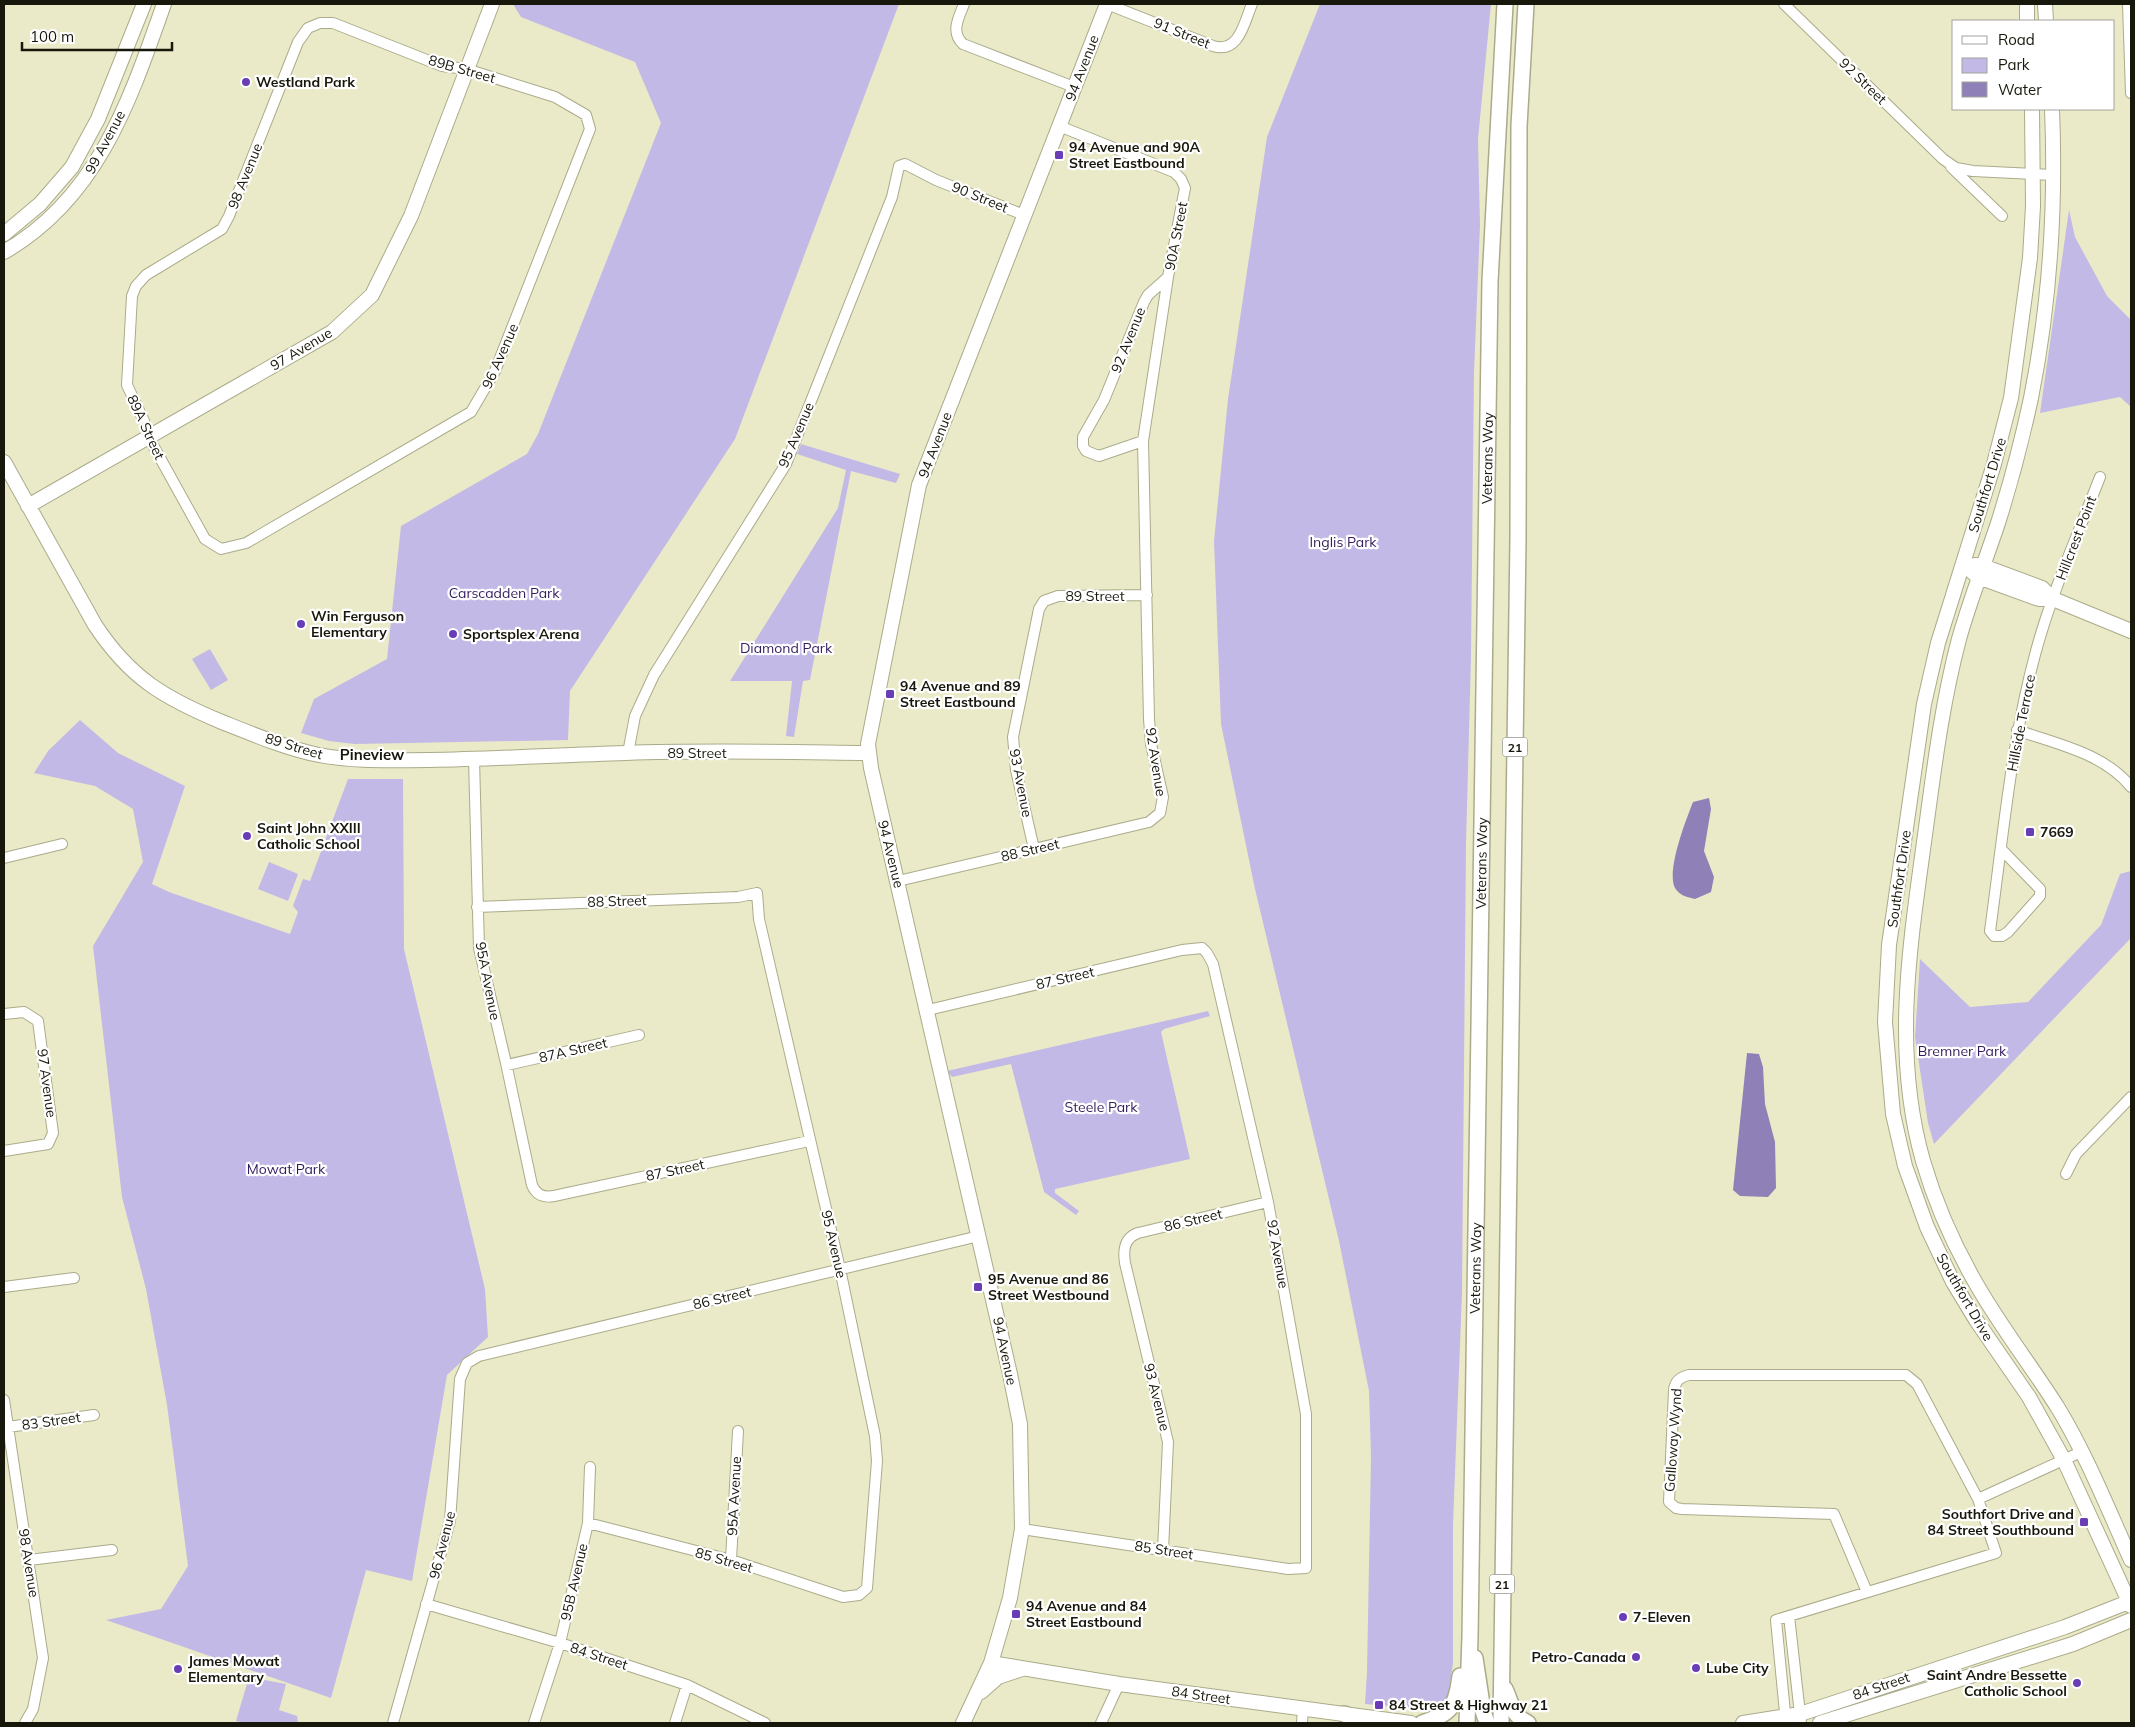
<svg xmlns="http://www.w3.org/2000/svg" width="2135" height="1727" viewBox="0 0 2135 1727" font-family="Mulish,sans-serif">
	<rect width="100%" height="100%" fill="#eaeac8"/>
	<path fill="#c3b9e6" d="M513,4H899L735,439L570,691L568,740L355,744L329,741L301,733L314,699L387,659L401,526L527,454L538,434L661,123L635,62L521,17Z
		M1320,4H1491L1478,139L1480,225L1474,373L1471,657L1466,844L1462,1293L1453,1524V1663L1448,1698L1441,1708L1422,1709L1365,1704L1367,1672L1371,1457L1369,1391L1339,1241L1255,889L1221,724L1214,541L1228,399L1267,137Z
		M2069,210L2075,237L2107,296L2131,320V407L2120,397L2040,413Z
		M801,444L900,474L896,483L851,471L810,680L803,681L794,737L786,736L792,681H730L838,508L846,470L797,454Z
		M210,649L228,680L211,690L192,659Z
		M80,720L118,753L185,786L152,884L169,892L290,934L298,912L293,906L303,879L310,881L348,779H403L404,949L485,1289L488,1337L447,1375L412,1581L366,1570L331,1698L106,1620L161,1609L188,1566L167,1405L146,1289L122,1197L93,946L143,862L133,809L95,786L34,773L48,751Z
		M269,862L298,874L288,901L258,889Z
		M2131,871V938L1934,1144L1928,1123L1915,1037L1920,959L1970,1007L2028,1002L2101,925L2120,874Z
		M1208,1011L1210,1016L1164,1029L1161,1032L1190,1159L1055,1189V1193L1079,1211L1076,1215L1044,1192L1011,1064L952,1077L947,1071Z
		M249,1677L286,1684L279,1710L297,1716L298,1723H244L236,1721Z"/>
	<path fill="#8f81b7" d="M1709,798L1711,809L1704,851L1714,877L1711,892L1695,899C1687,897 1680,896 1675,888C1666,871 1686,820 1693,802Z
		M1747,1053L1759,1054L1763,1067L1765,1104L1775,1142L1776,1188L1768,1197L1740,1196L1733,1190Z"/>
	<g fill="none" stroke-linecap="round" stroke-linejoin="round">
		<defs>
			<path id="street" d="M964,4C959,17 950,32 963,44L1074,87
				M1107,4L1213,46C1239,54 1244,23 1252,4
				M1784,4L1943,159L1956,168L1973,171L2053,175
				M2128,4L2131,93
				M320,23H333L442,66L466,69L555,97L586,115L590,129L495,371L471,412L246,543L221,549L205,539L149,438L144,421L127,385L132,296L136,286L146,275L222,229L229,216L298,42L308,28Z
				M1951,167L2002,216
				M1143,441L1099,456L1086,451L1083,446V437L1104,400L1144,302L1148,295L1168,277
				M2017,730C2056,744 2104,753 2131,787
				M628,753L635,716L654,675L786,464L892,197L899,166L905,164L936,180L1024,215
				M474,759L479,948L506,1063L532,1185C536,1195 544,1198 554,1196L809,1141
				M1034,849L1016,770L1013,737L1039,609L1044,601L1058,596L1147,595
				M2001,849L2040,889V896L2008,932L2002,936H1994L1990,931C2003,837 2011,743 2036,651C2052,592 2078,534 2100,477
				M4,858L62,844
				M898,881L1149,822L1160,813L1163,797L1151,744L1149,719L1143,441L1168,277L1185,188L1181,179L1174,172L1059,126
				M477,907L738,897L757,893L759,919L840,1269L875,1436L877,1461L867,1588L859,1595L843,1597L731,1560L588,1523
				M928,1010L1182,950L1202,948L1207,953L1213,964L1268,1202L1306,1414V1568L1288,1569L1022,1529
				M4,1014L24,1012L38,1021L53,1133L48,1144L4,1151
				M507,1065L639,1035
				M2066,1174L2076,1154L2131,1097
				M4,1287L74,1278
				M4,1400L43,1658L33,1709L25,1723
				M8,1427L94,1415
				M1978,1499L2081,1452
				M1163,1550L1168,1442L1125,1263C1123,1250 1124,1238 1138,1233L1268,1202
				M29,1560L112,1550
				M731,1560L738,1431
				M426,1604L560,1643L687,1685L765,1723
				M1789,1616L1801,1723
				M393,1723L450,1521L460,1379L467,1363L479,1356L979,1236
				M534,1723L560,1643L588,1523L590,1467
				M675,1723L687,1685
				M1101,1723L1119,1684
				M1302,1723L1303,1708
				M1786,1723L1776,1620L1996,1553L1978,1499L1917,1384L1906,1375H1689C1680,1377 1675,1381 1674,1390L1669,1502L1676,1508L1682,1509L1834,1514L1867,1592"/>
			<path id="secondary" d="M2027,4V21
				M2045,4L2046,21
				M2032,109L2033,206L2030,258L2011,398L1994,464L1938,643L1924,704L1889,945L1885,1022L1893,1114L1905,1166L1927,1227L1953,1282L1976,1320L2029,1397L2064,1460L2131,1606
				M2052,109C2056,205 2050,303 2031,398C2022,440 2011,482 1998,523C1985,562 1970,600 1959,639C1942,703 1934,769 1925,835C1910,945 1892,1051 1923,1161C1935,1202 1953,1243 1974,1280C1999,1325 2031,1365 2058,1408C2087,1456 2108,1509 2131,1560
				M4,234L40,204L72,167L98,119L144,4
				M4,252C98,198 130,100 164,4
				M4,462L95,625C130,678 164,698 222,722C252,734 288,749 319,755C356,762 392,760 429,760C495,759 560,755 626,753C706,750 787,752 868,753
				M28,506L332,332L372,295L411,216L492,4
				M1975,565L1983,566L2042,588L2053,599
				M1971,571L1978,577L2039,599H2053L2131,631
				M991,1663L1119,1684L1411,1723
				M981,1692L998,1677L1022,1669
				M963,1723L991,1663L1010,1598L1022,1529L1020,1424L1010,1374L871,768L868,744L919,485L1107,4
				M1743,1723L1800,1714L2065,1627L2131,1601
				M1820,1723L2073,1644L2131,1620"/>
			<g id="primary">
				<path d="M1475,1658L1483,1711L1487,1723"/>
				<path d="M1505,1689C1512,1704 1512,1716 1528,1723"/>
				<path d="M1344,1714L1367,1723"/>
				<path d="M1422,1723C1452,1713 1456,1707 1460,1676"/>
				<path id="s1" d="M1467,1723L1470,1637L1490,281L1505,4"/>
				<path d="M1501,1723L1518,539L1519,126L1526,4"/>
			</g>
		</defs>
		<use href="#street" stroke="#abab8b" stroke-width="12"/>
		<use href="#secondary" stroke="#abab8b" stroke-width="16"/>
		<use href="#primary" stroke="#abab8b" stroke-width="18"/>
		<use href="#street" stroke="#fff" stroke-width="10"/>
		<use href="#secondary" stroke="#fff" stroke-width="14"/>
		<use href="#primary" stroke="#fff" stroke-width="15"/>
	</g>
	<g fill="#693db5" stroke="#fff" stroke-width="2">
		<circle cx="246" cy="82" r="5"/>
		<rect x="1054" y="150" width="10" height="10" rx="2.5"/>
		<circle cx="301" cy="624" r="5"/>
		<circle cx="453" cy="634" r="5"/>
		<rect x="885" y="689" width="10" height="10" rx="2.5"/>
		<rect x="2025" y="827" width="10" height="10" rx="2.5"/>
		<circle cx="247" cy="836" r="5"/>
		<rect x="973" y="1282" width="10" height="10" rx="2.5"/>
		<rect x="2079" y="1517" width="10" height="10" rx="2.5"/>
		<rect x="1011" y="1609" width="10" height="10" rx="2.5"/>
		<circle cx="1623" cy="1617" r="5"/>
		<circle cx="1636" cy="1657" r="5"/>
		<circle cx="1696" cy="1668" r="5"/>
		<circle cx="178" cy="1669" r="5"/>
		<circle cx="2077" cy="1683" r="5"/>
		<rect x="1374" y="1700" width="10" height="10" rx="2.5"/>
	</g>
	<g text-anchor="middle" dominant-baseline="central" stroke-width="4.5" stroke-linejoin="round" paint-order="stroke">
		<g fill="#fff" stroke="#5d5d54" stroke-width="1">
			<rect x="1502.5" y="737.5" width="25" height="19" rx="4"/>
			<rect x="1489.5" y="1574.5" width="25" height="19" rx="4"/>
		</g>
		<g font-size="12" font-weight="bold" fill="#18170b">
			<text x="1515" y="747">21</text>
			<text x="1502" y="1584">21</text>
		</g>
		<g font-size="14" fill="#18170b" stroke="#fff">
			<text transform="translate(1182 33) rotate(22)">91 Street</text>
			<text transform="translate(1082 68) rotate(-69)">94 Avenue</text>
			<text transform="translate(462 69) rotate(16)">89B Street</text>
			<text transform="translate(1863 81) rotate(44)">92 Street</text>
			<text transform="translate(105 142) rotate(-62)">99 Avenue</text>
			<text transform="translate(245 176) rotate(-68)">98 Avenue</text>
			<text transform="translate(980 197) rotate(22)">90 Street</text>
			<text transform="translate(1176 236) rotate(-79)">90A Street</text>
			<text transform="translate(1128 340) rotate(-68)">92 Avenue</text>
			<text transform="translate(301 349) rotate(-31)">97 Avenue</text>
			<text transform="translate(500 356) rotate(-66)">96 Avenue</text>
			<text transform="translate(146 427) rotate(65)">89A Street</text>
			<text transform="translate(796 435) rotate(-67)">95 Avenue</text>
			<text transform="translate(935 445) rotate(-69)">94 Avenue</text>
			<text stroke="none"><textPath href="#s1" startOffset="1265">Veterans Way</textPath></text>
			<text transform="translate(1987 485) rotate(-73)">Southfort Drive</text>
			<text transform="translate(2076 538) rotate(-69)">Hillcrest Point</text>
			<text x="1095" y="596">89 Street</text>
			<text transform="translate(2021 723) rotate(-79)">Hillside Terrace</text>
			<text transform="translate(294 746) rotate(17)">89 Street</text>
			<text x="697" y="753">89 Street</text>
			<text transform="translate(1156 762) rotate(81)">92 Avenue</text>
			<text transform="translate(1021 783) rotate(79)">93 Avenue</text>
			<text transform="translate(1030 850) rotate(-13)">88 Street</text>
			<text transform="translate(891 854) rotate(76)">94 Avenue</text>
			<text stroke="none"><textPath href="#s1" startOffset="860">Veterans Way</textPath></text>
			<text transform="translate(1899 879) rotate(-82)">Southfort Drive</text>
			<text transform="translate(617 901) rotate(-2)">88 Street</text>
			<text transform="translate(1065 978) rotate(-13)">87 Street</text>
			<text transform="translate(488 981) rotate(79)">95A Avenue</text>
			<text transform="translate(573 1050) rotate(-13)">87A Street</text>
			<text transform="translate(47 1083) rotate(82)">97 Avenue</text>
			<text transform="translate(675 1170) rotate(-12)">87 Street</text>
			<text transform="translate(1193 1220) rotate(-13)">86 Street</text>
			<text transform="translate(834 1244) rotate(77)">95 Avenue</text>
			<text transform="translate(1278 1254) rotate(80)">92 Avenue</text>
			<text stroke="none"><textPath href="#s1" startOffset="455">Veterans Way</textPath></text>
			<text transform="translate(1965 1297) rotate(60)">Southfort Drive</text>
			<text transform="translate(722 1298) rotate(-13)">86 Street</text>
			<text transform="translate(1005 1351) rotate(78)">94 Avenue</text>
			<text transform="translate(1157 1397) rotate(76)">93 Avenue</text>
			<text transform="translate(51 1421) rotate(-8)">83 Street</text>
			<text transform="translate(1673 1440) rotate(-86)">Galloway Wynd</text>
			<text transform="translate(734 1496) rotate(-87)">95A Avenue</text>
			<text transform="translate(442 1545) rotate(-76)">96 Avenue</text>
			<text transform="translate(1164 1550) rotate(9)">85 Street</text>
			<text transform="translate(724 1560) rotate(16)">85 Street</text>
			<text transform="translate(29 1563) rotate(81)">98 Avenue</text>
			<text transform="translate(574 1582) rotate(-77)">95B Avenue</text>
			<text transform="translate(599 1656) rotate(18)">84 Street</text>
			<text transform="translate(1881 1686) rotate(-19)">84 Street</text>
			<text transform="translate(1201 1695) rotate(8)">84 Street</text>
		</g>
		<g font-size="14" font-weight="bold" fill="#18170b" stroke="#fff" text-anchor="start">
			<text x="256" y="82">Westland Park</text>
			<text x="1069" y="147">94 Avenue and 90A<tspan x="1069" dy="16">Street Eastbound</tspan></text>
			<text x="311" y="616">Win Ferguson<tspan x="311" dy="16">Elementary</tspan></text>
			<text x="463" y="634">Sportsplex Arena</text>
			<text x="900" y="686">94 Avenue and 89<tspan x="900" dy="16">Street Eastbound</tspan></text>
			<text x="257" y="828">Saint John XXIII<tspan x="257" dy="16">Catholic School</tspan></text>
			<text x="2040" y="832">7669</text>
			<text x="988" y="1279">95 Avenue and 86<tspan x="988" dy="16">Street Westbound</tspan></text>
			<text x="2074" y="1514" text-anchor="end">Southfort Drive and<tspan x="2074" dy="16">84 Street Southbound</tspan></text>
			<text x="1026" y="1606">94 Avenue and 84<tspan x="1026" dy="16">Street Eastbound</tspan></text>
			<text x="1633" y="1617">7-Eleven</text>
			<text x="1626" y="1657" text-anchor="end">Petro-Canada</text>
			<text x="188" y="1661">James Mowat<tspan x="188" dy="16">Elementary</tspan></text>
			<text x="1706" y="1668">Lube City</text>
			<text x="2067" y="1675" text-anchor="end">Saint Andre Bessette<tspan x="2067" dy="16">Catholic School</tspan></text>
			<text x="1389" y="1705">84 Street &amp; Highway 21</text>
		</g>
		<g font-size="14" fill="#341c5e" stroke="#fff">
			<text x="1343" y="542">Inglis Park</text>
			<text x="504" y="593">Carscadden Park</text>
			<text x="786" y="648">Diamond Park</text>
			<text x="1962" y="1051">Bremner Park</text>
			<text x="1101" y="1107">Steele Park</text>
			<text x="286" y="1169">Mowat Park</text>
		</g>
		<g font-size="15" font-weight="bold" fill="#18170b" stroke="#fff">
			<text x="372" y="754">Pineview</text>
		</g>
	</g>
	<rect width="2135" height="1727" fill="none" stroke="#18170b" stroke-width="10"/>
	<rect x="1952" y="20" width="162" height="90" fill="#ffffff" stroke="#a3a29d"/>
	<rect x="1962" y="36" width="25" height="8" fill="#ffffff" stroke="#a3a29d"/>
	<text x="1998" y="45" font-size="15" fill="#18170b">Road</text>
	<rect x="1962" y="58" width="25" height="15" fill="#c3b9e6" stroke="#a3a29d"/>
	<text x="1998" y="70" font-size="15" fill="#18170b">Park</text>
	<rect x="1962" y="82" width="25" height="15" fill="#8f81b7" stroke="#a3a29d"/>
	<text x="1998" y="95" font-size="15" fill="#18170b">Water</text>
	<path d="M22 42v8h150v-8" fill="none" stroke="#18170b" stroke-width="2.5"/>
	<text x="30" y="42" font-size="15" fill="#18170b" stroke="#ffffff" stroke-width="4" paint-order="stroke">100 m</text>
</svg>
